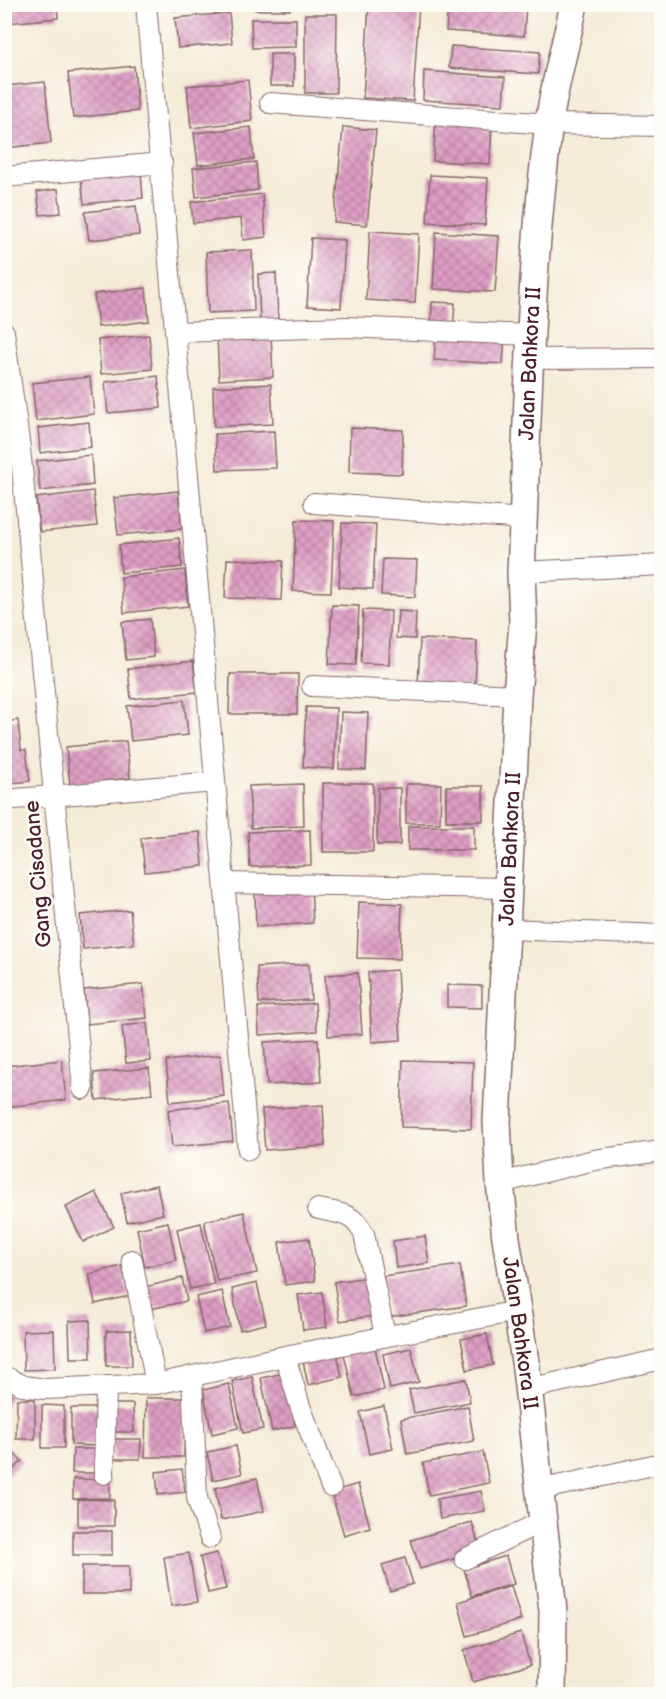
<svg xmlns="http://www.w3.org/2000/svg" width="666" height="1699" viewBox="0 0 666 1699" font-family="'Balsamiq Sans',sans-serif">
	<defs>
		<pattern id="building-cross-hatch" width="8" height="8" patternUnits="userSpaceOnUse" patternTransform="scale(1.5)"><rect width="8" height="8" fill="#de9ec4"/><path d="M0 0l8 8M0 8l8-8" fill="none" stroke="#b6809f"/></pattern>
	</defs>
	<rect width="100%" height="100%" fill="#fdfcf7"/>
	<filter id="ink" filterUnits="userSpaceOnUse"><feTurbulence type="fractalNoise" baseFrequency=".0167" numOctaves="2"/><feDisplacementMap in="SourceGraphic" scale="12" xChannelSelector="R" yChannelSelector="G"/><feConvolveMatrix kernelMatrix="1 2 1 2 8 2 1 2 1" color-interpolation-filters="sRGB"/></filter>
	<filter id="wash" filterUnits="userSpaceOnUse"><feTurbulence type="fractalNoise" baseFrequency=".008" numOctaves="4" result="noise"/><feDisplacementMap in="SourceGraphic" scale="24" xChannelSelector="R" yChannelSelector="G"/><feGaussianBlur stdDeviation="1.35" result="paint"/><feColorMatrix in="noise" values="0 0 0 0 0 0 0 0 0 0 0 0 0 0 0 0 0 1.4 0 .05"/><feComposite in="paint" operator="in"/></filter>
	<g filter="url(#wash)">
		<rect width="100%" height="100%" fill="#f5ecd8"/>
		<g id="blocks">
			<path fill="url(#building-cross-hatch)" d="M6,4H57L58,18L8,23Z
				M174,4H221V6L175,10Z
				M255,4H290V10H255Z
				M369,4H419L413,101L363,98Z
				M448,4H526L524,36L446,31Z
				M229,13L232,43L178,48L175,18Z
				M305,14H337L336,93H305Z
				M251,19H296V47L252,48Z
				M451,46L540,52L538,74L449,68Z
				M270,54H294V86H270Z
				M134,66L138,111L73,118L68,73Z
				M424,71L505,77L503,105L423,100Z
				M248,80L252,121L191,128L187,86Z
				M45,82L51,143L5,148L4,86Z
				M436,120L492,123L490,164L433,161Z
				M251,127L254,159L198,165L194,133Z
				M343,127L376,130L367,225L334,222Z
				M256,162L258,190L196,197L193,168Z
				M141,172L143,198L84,204L81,178Z
				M430,175L488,178L485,225L427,222Z
				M58,189L61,213L40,215L37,192Z
				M262,194L266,237L243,240L241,218L193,223L191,202Z
				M136,206L139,235L89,240L85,212Z
				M370,231L419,234L415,303L366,300Z
				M436,232L499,236L495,292L433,289Z
				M311,238L345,240L341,308L307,306Z
				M252,250L254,311L208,313L206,252Z
				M276,273L278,319L260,320L258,274Z
				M146,288L149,321L98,327L94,294Z
				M432,302L455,303L453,330L431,329Z
				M436,333L505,337L503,364L434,360Z
				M271,334L273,377L219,380L217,337Z
				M149,335L152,369L101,374L98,340Z
				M158,376L161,408L108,413L105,382Z
				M90,377L94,414L36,421L32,383Z
				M271,384L273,424L214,427L213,387Z
				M89,422L91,447L40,453L38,428Z
				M350,428L403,430L402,474L349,472Z
				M274,431L276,468L217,470L215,434Z
				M91,455L93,485L40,491L37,461Z
				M93,491L97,526L40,532L36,498Z
				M178,491L182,529L118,535L114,498Z
				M296,520L334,521L331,592L293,591Z
				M342,523L376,524L373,589L339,587Z
				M179,538L182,567L121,573L119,545Z
				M227,559L283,561L281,600L225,598Z
				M383,559L417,560L415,597L381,595Z
				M185,570L188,606L124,613L121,577Z
				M4,573L12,617L4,618Z
				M332,605L359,606L356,665L329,664Z
				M363,610L391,611L389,664L361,663Z
				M398,611L416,612L415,639L396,638Z
				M150,619L154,657L126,660L122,622Z
				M420,639L477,641L475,688L418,686Z
				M193,661L197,692L131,699L128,669Z
				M230,674H298L297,714H229Z
				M184,700L188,735L131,741L127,706Z
				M306,707L336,708L334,769L303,767Z
				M341,712L368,713L366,770L339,769Z
				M18,720L21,750H26L30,781L4,784V722Z
				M126,741L130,778L70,785L66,747Z
				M323,783H373V852H323Z
				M303,784L304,826L251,828L249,786Z
				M406,784H441L440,823H406Z
				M446,786H483V821H446Z
				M378,788H400V845H377Z
				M408,826H474V850H408Z
				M310,830L311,865L250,867L248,832Z
				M200,832L203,866L145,872L141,838Z
				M311,888L313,923L256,927L255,892Z
				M359,902L402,904L400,959L357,958Z
				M130,910L134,944L83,949L80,915Z
				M309,964L311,1000L259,1003L257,967Z
				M397,970L401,1040L372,1042L368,972Z
				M358,973L362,1034L328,1036L325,975Z
				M143,984L147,1018L87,1024L84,990Z
				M447,985L482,986V1008L447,1007Z
				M315,1003L317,1031L259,1035L258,1007Z
				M147,1023L151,1061L126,1063L122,1026Z
				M318,1039L321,1082L267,1085L264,1042Z
				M220,1055L224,1096L170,1102L166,1061Z
				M62,1060L66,1100L6,1107L4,1066Z
				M403,1060L473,1062L471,1129L401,1127Z
				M149,1068L152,1094L96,1100L94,1073Z
				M229,1103L233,1141L172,1147L168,1110Z
				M323,1105L325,1146L265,1150L262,1109Z
				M157,1185L163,1214L127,1222L121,1193Z
				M96,1192L114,1227L83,1242L66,1207Z
				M244,1212L257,1273L217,1281L204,1221Z
				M168,1222L176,1260L145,1267L137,1229Z
				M201,1223L214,1284L190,1289L177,1229Z
				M425,1236L429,1263L396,1268L393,1241Z
				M309,1238L315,1281L285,1285L279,1242Z
				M460,1265L466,1306L389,1317L383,1276Z
				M122,1266L129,1296L95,1304L89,1274Z
				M368,1277L373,1316L340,1321L334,1282Z
				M182,1278L187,1301L150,1309L145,1287Z
				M257,1283L266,1324L240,1330L232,1289Z
				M222,1291L230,1327L204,1333L196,1297Z
				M322,1292L327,1327L303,1330L298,1295Z
				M90,1320L91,1358H70L69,1321Z
				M54,1330L55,1369L24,1370L23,1331Z
				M131,1330L132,1366H106V1331Z
				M487,1334L493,1365L467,1370L461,1339Z
				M375,1347L384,1390L354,1397L344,1354Z
				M411,1348L419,1382L390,1389L383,1354Z
				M337,1353L342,1377L308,1385L303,1361Z
				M284,1373L295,1426L272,1431L261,1378Z
				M252,1377L263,1429L243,1433L232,1381Z
				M466,1379L470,1402L414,1413L409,1390Z
				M4,1381L15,1386L4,1409Z
				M229,1384L238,1428L212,1434L203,1390Z
				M146,1398H185L184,1457H145Z
				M17,1399H35V1439H16Z
				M107,1404H133L134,1432H107Z
				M42,1405L64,1406V1448H42Z
				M384,1406L393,1449L369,1454L360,1412Z
				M468,1406L474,1441L407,1454L401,1419Z
				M71,1408H99V1446L71,1445Z
				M113,1439H141L140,1459H113Z
				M4,1443L22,1461L4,1479Z
				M236,1446L242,1474L213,1480L207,1452Z
				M73,1449H100V1473H72Z
				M483,1452L489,1483L429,1495L423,1463Z
				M182,1469L185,1492L158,1495L156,1472Z
				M257,1478L264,1511L221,1520L215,1488Z
				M73,1479L110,1480V1498L73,1499Z
				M358,1484L370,1527L344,1535L331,1492Z
				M481,1491L485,1511L440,1519L437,1499Z
				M78,1499L114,1500V1526H78Z
				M472,1522L480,1551L420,1569L411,1540Z
				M73,1531H112V1555H73Z
				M189,1553L197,1602L171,1606L164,1557Z
				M217,1553L226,1589L208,1593L200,1557Z
				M506,1556L514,1584L472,1596L464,1569Z
				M405,1558L413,1584L390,1591L382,1565Z
				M82,1566H129V1594H82Z
				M511,1586L521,1620L467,1636L458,1602Z
				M521,1633L530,1665L473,1682L464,1650Z"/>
		</g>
	</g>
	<g filter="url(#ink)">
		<use href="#blocks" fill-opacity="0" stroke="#866768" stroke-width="1.5"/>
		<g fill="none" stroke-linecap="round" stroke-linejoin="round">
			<defs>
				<path id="street" d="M146,4L248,1150
					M270,103L549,124L662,126
					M4,177L162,163
					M4,332L20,448L83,1089
					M175,332L347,327L531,335
					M530,359L662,358
					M314,503L523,519
					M521,572L662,565
					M312,686L517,695
					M4,800L215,782
					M225,883L508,888
					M505,929L662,935
					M500,1183L594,1160L662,1151
					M318,1209C339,1213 354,1213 364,1234L385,1336
					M132,1260L156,1384
					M285,1356L300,1406L331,1487
					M4,1376L24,1386L45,1389L156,1384L285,1356L517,1311
					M192,1376L197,1498L210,1538
					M528,1389L662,1359
					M104,1474L106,1386
					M539,1490L662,1463
					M465,1559L543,1521"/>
				<g id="secondary">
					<path id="s1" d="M552,1694L553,1611L526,1368L506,1238L500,1183L497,1122L517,695L523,623L521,572C528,423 529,273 549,124C554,84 566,45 574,4"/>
				</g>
			</defs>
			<use href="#street" stroke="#866768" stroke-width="22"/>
			<use href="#secondary" stroke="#866768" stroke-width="30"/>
			<use href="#street" stroke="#fff" stroke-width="20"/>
			<use href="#secondary" stroke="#fff" stroke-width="27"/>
		</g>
	</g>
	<g text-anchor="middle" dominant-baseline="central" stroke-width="5" stroke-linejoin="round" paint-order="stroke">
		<g font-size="21" fill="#4a1f2b" stroke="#fdfcf7">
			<text stroke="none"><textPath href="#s1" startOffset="1335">Jalan Bahkora II</textPath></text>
			<text stroke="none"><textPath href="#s1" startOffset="849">Jalan Bahkora II</textPath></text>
			<text transform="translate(38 874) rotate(-95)">Gang Cisadane</text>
			<text transform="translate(520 1333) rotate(82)">Jalan Bahkora II</text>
		</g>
	</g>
	<rect width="666" height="1699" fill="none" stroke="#fdfcf7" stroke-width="24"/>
</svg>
